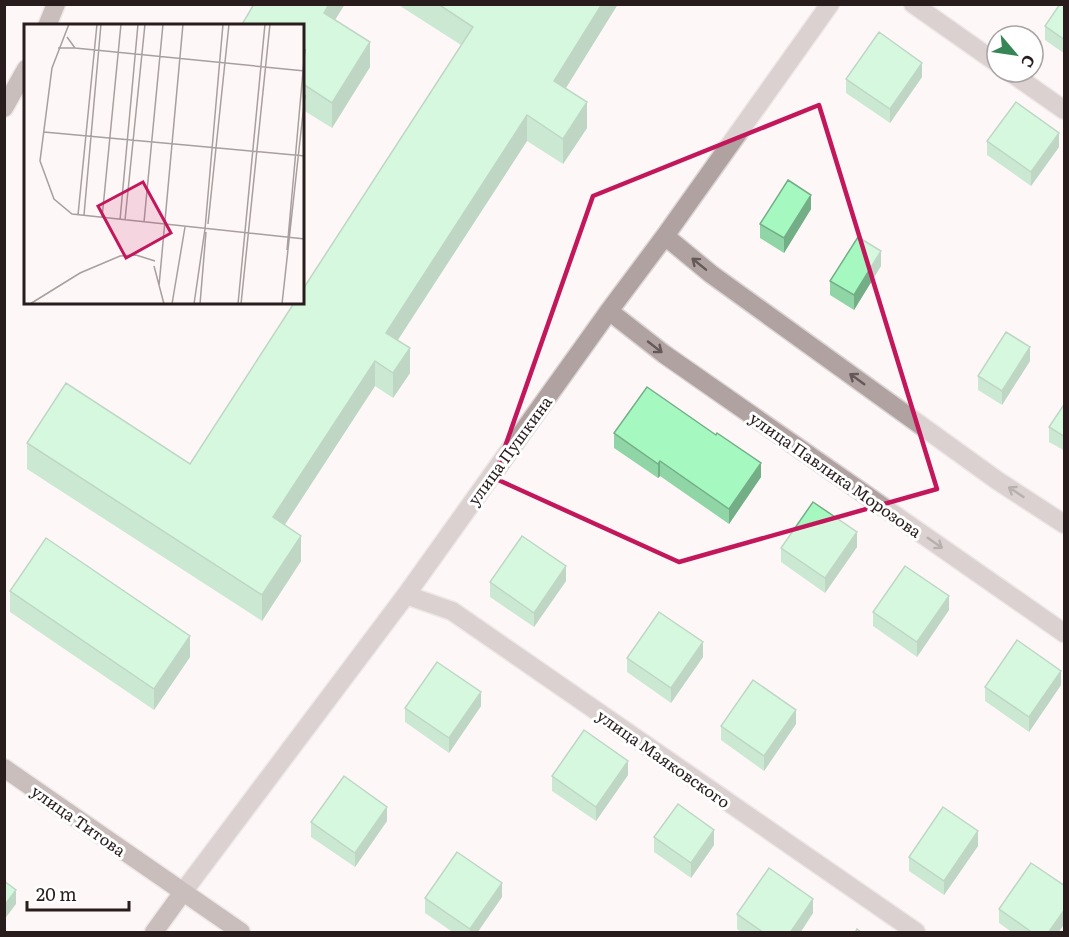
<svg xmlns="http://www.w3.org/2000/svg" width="1069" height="937" viewBox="0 0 1069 937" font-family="Literata,serif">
	<rect width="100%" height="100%" fill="#fef7f7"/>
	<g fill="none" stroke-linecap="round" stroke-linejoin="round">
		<defs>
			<path id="street" d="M913,4L997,63
				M1010,72L1064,110
				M665,236L711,274L998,481L1064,524
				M609,311L664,354L1064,633
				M406,595L452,611L916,932
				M183,892L406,595L609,311L665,236L830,4"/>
			<path id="secondary" d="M47,26L56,4
				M4,108L26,69
				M4,768L241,932
				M154,932L183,892"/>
		</defs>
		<use href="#street" stroke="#dcd4d4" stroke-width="21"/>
		<use href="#secondary" stroke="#dcd4d4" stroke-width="21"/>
		<use href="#street" stroke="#b0a2a1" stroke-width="18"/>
		<use href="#secondary" stroke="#8c7877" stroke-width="18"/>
	</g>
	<path fill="#8fd5a6" d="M397,4H618L566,88L587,128L563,164L527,141L398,340L410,373L393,398L375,386L284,525L301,561L262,621L27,469V443L190,464L461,45Z
		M1065,4V54L1045,40V26Z
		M336,20L370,67L332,128L303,110V26Z
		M922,77L890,123L846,93V79Z
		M987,141L1059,147L1031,186L987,155Z
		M811,209L784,253L760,238V224Z
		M881,266L854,310L830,295V281Z
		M1030,361L1002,405L978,390V376Z
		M1065,403V451L1049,442V427Z
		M614,433L761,477L729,524L660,476L658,478L614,448Z
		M857,547L825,593L781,562V548Z
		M566,581L534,627L490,597V582Z
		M10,591L190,657L154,710L10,612Z
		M949,610L917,657L873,626V612Z
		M703,657L671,703L627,672V658Z
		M1061,685L1029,732L985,701V687Z
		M481,706L449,753L405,722V708Z
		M796,724L764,771L721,740V726Z
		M628,775L596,821L552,791V776Z
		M387,821L355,867L311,837V822Z
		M654,837L714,845L691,878L654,852Z
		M978,846L944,895L909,871V857Z
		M1065,886V923L1058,933H1013L999,923V909Z
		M502,897L477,933H454L425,913V898Z
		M813,913L800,933H743L737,929V914Z"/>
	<path fill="#74ae87" d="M329,4H345L324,38V13Z
		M602,4H618L554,107V81Z
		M370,42V67L332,128V103Z
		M922,63V77L890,123V109Z
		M587,102V128L563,164V139Z
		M527,115V141L386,358V333Z
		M1059,133V147L1031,186V172Z
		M811,195V209L784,253V238Z
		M881,251V266L854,310V295Z
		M1030,347V361L1002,405V391Z
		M410,348V373L393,398V373Z
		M375,361V386L273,543V517Z
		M660,461V476L658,478V464Z
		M761,463V477L729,524V509Z
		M857,532V547L825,593V578Z
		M301,536V561L262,621V595Z
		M566,566V581L534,627V613Z
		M949,596V610L917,657V642Z
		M190,636V657L154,710V689Z
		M703,642V657L671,703V688Z
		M1061,671V685L1029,732V717Z
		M481,692V706L449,753V738Z
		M796,710V724L764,771V756Z
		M628,761V775L596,821V807Z
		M387,807V821L355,867V853Z
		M714,830V845L691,878V863Z
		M978,831V846L944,895V881Z
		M502,883V897L477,933H470V929Z
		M16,890V904L4,920V906Z
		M813,899V913L800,933H790Z
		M1065,909V923L1058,933H1048Z"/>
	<path fill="#a6f8c1" stroke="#74ae87" stroke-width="1.5" d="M254,4H329L324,13L370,42L332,103L303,84V26H241Z
		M438,4H602L554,81L587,102L563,139L527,115L386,333L410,348L393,373L375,361L273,517L301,536L262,595L27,443L66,383L190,464L294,303H303V289L473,27Z
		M1060,4H1065V40L1045,26Z
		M879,32L922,63L890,109L846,79Z
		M1016,102L1059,133L1031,172L987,141Z
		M788,180L811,195L784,238L760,224Z
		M858,237L881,251L854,295L830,281Z
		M1006,332L1030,347L1002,391L978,376Z
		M647,387L716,435L717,433L761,463L729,509L660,461L658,464L614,433Z
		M1065,403V437L1049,427Z
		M813,502L857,532L825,578L781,548Z
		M522,536L566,566L534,613L490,582Z
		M46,538L190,636L154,689L10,591Z
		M905,566L949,596L917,642L873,612Z
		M659,612L703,642L671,688L627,658Z
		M1017,640L1061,671L1029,717L985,687Z
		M437,662L481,692L449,738L405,708Z
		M753,680L796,710L764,756L721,726Z
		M584,730L628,761L596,807L552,776Z
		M344,776L387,807L355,853L311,822Z
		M678,804L714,830L691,863L654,837Z
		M943,807L978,831L944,881L909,857Z
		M457,852L502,883L470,929L425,898Z
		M1031,863L1065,886V909L1048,933H1033L999,909Z
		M769,868L813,899L790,933H764L737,914Z
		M4,881L16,890L4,906Z
		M857,929L862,933H855Z"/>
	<defs><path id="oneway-shaft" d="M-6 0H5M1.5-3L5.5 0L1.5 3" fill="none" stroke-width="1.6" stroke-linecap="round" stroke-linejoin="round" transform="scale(1.5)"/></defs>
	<g stroke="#655858">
		<use href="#oneway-shaft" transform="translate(699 264) rotate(-141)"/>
		<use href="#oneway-shaft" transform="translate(655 347) rotate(38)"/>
		<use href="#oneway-shaft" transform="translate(857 379) rotate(-144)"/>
		<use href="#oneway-shaft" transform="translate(1016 492) rotate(-147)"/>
		<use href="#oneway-shaft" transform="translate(935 543) rotate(35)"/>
	</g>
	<path d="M0 0H1069V937H0ZM819,105L937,489L679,562L494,478L593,196Z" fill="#fef7f7" fill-opacity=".55" fill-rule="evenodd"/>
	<path fill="none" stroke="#c2185b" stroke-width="4.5" stroke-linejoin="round" d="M819,105L937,489L679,562L494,478L593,196Z"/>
	<g text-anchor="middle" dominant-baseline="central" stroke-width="6" stroke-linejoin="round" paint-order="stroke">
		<g font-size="16" fill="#281c1c" stroke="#fff">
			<text transform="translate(509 450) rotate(-54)">улица Пушкина</text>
			<text transform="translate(836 474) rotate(35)">улица Павлика Морозова</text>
			<text transform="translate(664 758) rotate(35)">улица Маяковского</text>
			<text transform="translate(79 820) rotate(35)">улица Титова</text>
		</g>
	</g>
	<g transform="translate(24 24)">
		<rect width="280" height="280" fill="#fef7f7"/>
		<path fill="none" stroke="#a89f9f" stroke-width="1.5" d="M45,0L28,44L16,137L30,175L48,190L281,215M34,24H51L43,13M51,24L281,47M20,108L281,132M54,191L73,0M60,191L77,0M78,194L97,0M96,196L114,0M101,196L121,0M120,198L139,0M184,200L205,0M263,226L281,25M130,242L140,280M135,262L159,0M6,280L56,249L96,232L112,231L131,237M148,280L161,203M170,280L181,205L199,0M176,280L182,208M214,280L241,0M217,280L246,0M258,280L281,71"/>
		<path fill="#c2185b" fill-opacity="0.15" stroke="#c2185b" stroke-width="3" d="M119,158L147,209L102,234L74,182Z"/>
		<rect width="280" height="280" fill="none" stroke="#281c1c" stroke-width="3"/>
	</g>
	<rect width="1069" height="937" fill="none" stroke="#281c1c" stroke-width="12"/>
	<g transform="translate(1015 54) rotate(119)"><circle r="28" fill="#ffffff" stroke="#a9a4a4" stroke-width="1.5"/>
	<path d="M0-4.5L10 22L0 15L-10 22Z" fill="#358555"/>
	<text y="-9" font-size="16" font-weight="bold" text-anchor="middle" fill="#281c1c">С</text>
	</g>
	<path d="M27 901v9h102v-9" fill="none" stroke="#281c1c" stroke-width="3"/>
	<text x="36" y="901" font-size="18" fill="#281c1c" stroke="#ffffff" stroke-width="4.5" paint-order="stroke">20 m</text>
</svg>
